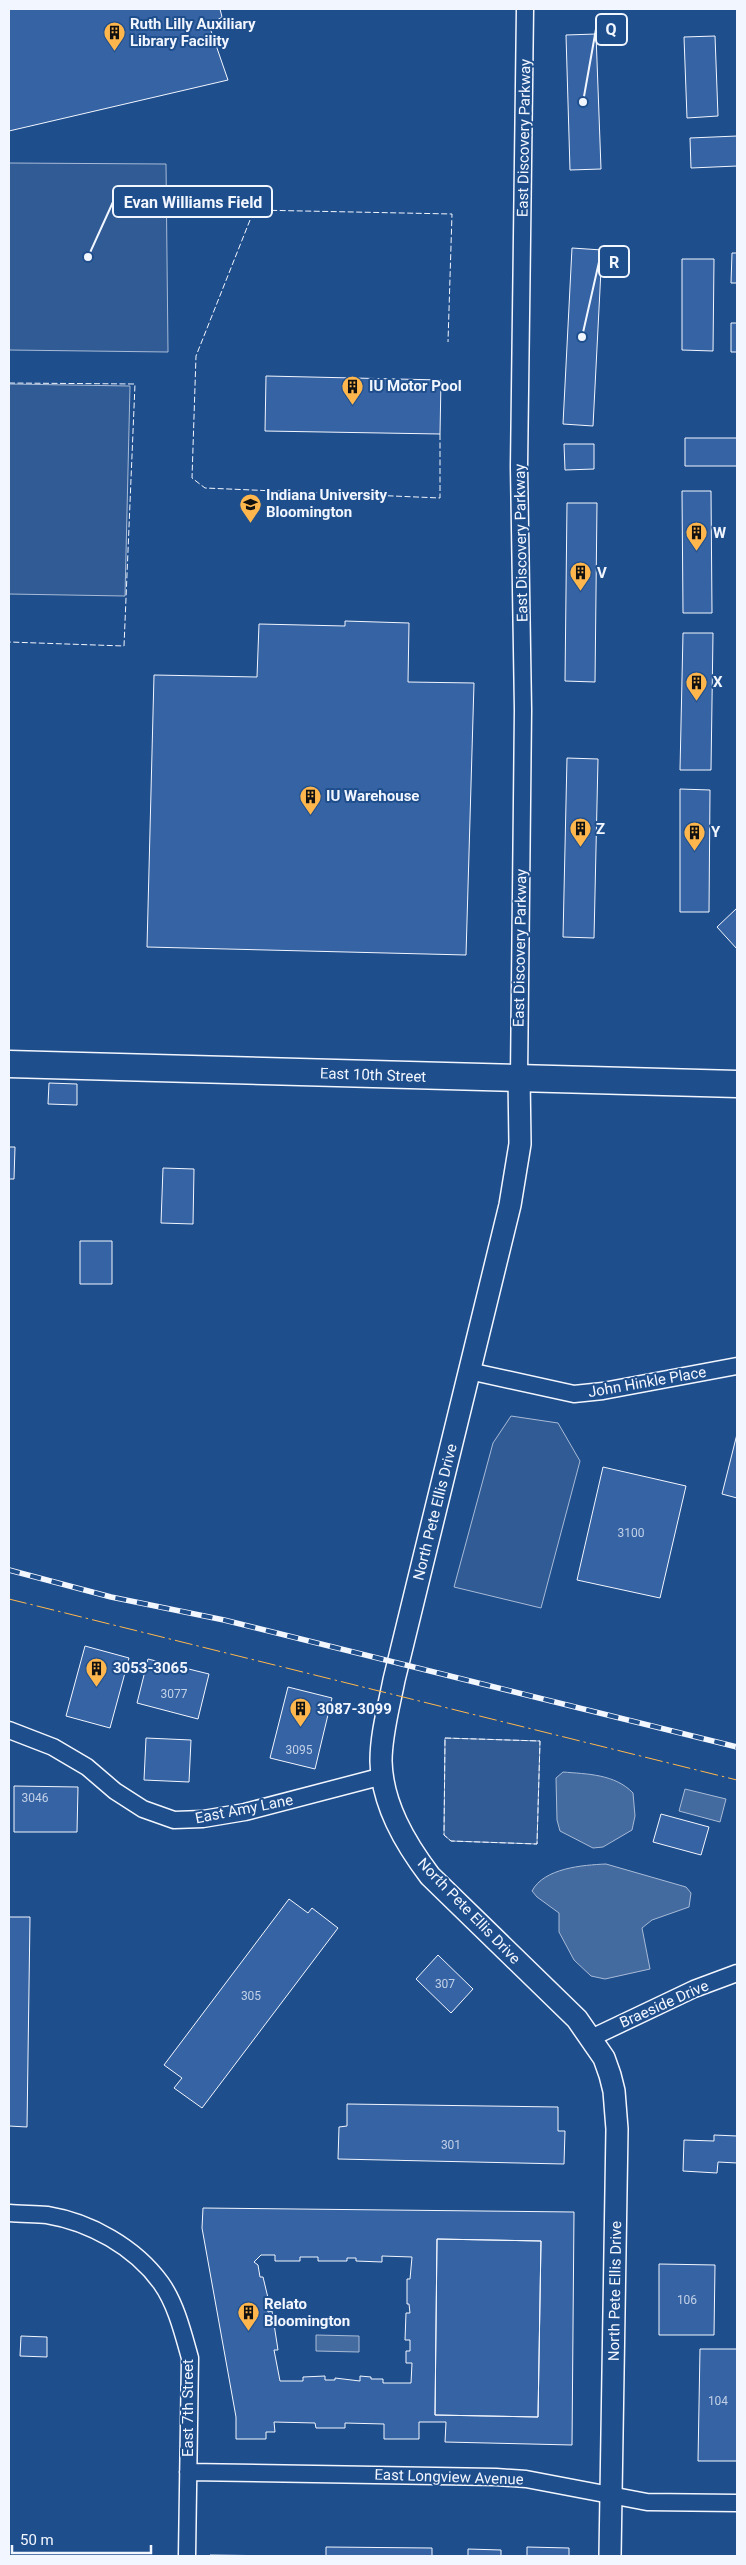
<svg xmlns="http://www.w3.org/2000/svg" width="746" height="2565" viewBox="0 0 746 2565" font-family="Roboto,sans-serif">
	<rect width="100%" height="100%" fill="#1f4e8c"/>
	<path fill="#305b95" stroke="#a8bbd7" d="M9,163L166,164L168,352L9,350Z
		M9,384L130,386L125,596L9,594Z
		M511,1416L558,1423L580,1461L541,1608L454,1587L493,1443Z
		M445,1738L540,1741L537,1844L451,1841L444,1835Z"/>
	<path fill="#446ba0" stroke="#a8bbd7" d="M563,1772C587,1774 615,1774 633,1793L635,1816L632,1830L603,1847L593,1848L560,1831L557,1820L556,1778Z
		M685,1789L726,1799L720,1822L679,1811Z
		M606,1864L686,1887L691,1893L689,1907L652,1920L642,1928L650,1969L605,1979L591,1976L574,1960L559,1932V1913L537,1897L532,1891C544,1868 583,1865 606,1864Z
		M316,2335L359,2336V2352L316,2351Z"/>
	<path fill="#3563a3" stroke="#f2f6ff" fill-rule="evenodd" d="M9,9H220L222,17L209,25L228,80L9,131Z
		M596,34L601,169L570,170L566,35Z
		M715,36L718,116L687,118L684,37Z
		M737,136V166L691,168L690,138Z
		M572,248L602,250L593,426L563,424Z
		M732,253H737V283H731Z
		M682,259H714L713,351L682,350Z
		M731,323H737V352H731Z
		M266,376L441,380L440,434L265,431Z
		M685,438H737V466H685Z
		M564,444H594V469L565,470Z
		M682,491H711L712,613H683Z
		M567,503H597L595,682L565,681Z
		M345,621L409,623L408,682L474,683L466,955L147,947L154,675L257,677L259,624L345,626Z
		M683,633H713L711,770H680Z
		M567,758L598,759L594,938L563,937Z
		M680,789L710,790L709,912H680Z
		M737,908V949L717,927Z
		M49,1083L77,1084V1105L48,1104Z
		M9,1147H15L14,1179H9Z
		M163,1168L194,1169L193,1224L161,1223Z
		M80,1241H112V1284H80Z
		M737,1434V1498L722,1494Z
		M603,1467L686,1486L660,1598L577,1580Z
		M85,1646L129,1658L110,1728L66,1716Z
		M148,1659L209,1674L198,1719L137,1703Z
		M288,1687L332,1698L315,1769L270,1758Z
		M146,1738L191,1740L189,1782L144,1780Z
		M14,1786L78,1787L77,1832H14Z
		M661,1814L709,1827L701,1855L653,1842Z
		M289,1899L308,1913L312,1908L338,1928L202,2108L174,2088L182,2078L164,2065Z
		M9,1917H30L27,2127L9,2126Z
		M438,1955L473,1989L451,2013L416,1979Z
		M347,2104L558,2107V2131H565L564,2164L338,2159L339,2127L347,2126Z
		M714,2135L737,2136V2163L718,2162L717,2173L683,2171L684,2140L714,2141Z
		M203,2208L574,2212L572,2445L445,2442L446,2422H419V2439H384V2424L345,2423V2428H316L315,2423L274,2422L275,2432H266V2439H236V2417L202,2228ZM437,2239L541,2241L538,2417L435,2415ZM261,2255H275V2261H300V2257H318V2261H347V2258H356V2261L382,2262V2256L412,2257L410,2279H407V2304H409L410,2313H406L405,2340H410V2351H406V2363H412L411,2383H383V2379H371V2377L360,2376V2381L335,2378V2380H325V2376L303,2377V2381H280L274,2350H278L272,2311L268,2312L266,2302H269L263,2277H260L258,2265L254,2262Z
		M437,2239L541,2241L538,2417L435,2415Z
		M659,2264L715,2265L714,2335H659Z
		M21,2336L47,2337V2357L20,2356Z
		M700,2349H737V2461H698Z
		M326,2547L432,2548V2556H326Z
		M527,2547L569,2548V2556H527Z
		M468,2549L501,2550V2556H468Z
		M210,2555L283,2556H210Z"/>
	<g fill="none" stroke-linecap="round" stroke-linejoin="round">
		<defs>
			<path id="minor" d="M519,1077L523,710L519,467L525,9
				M469,1371L574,1394L603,1391L737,1366
				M9,1730L53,1747L87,1767L115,1791L143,1809L174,1820L203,1819L245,1812L383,1776
				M591,2038L694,1989L737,1973
				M9,2213C21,2214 35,2214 47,2215C90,2222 135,2247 161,2283C176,2304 183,2333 190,2358L187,2556
				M188,2472L496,2477L526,2479L647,2502L737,2503"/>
			<path id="tertiary" d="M519,1077L520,1144L510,1205L394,1680C389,1706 381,1734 381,1761C382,1804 405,1843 430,1876L577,2019L604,2058L610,2075L614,2091L617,2129L610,2556"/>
			<path id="primary" d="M9,1064L737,1084"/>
		</defs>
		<use href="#minor" stroke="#f2f6ff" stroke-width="19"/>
		<use href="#tertiary" stroke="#f2f6ff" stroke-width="24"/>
		<use href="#primary" stroke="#f2f6ff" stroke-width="29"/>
		<use href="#minor" stroke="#1f4e8c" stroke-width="16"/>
		<use href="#tertiary" stroke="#1f4e8c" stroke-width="21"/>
		<use href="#primary" stroke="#1f4e8c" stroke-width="26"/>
		<defs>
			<path id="rail" d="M9,1570L111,1597L224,1620L737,1747"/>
		</defs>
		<use href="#rail" stroke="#f2f6ff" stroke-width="5.5"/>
		<use href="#rail" stroke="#1f4e8c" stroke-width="4" stroke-dasharray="11" stroke-linecap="butt"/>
		<path stroke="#f2f6ff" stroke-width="1" stroke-dasharray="6 2.5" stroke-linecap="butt" d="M9,383L135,384L124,646L9,642
			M440,434V498L205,488L192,478L196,356L254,210L452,214L448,342
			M445,1738L540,1741L537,1844L451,1841L444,1835Z"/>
		<path stroke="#ffb74d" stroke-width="1" stroke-dasharray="18 4 2.5 4" stroke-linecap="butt" d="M9,1599L737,1780"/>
	</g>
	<defs>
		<symbol id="building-pin" viewBox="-11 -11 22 30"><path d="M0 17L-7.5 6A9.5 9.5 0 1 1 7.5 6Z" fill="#ffb74d" stroke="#1f4e8c"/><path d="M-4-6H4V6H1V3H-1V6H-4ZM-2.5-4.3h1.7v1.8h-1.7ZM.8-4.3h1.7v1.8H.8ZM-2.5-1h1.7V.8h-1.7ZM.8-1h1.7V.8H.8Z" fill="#111"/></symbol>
		<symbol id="university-pin" viewBox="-11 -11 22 30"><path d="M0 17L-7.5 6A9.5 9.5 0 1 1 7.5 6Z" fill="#ffb74d" stroke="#1f4e8c"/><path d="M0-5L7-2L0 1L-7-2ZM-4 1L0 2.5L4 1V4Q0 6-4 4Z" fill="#111"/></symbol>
	</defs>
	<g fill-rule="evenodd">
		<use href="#building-pin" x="102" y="20" width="25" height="34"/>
		<use href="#building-pin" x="340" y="374" width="25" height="34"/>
		<use href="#university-pin" x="238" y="492" width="25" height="34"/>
		<use href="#building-pin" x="684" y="520" width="25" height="34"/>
		<use href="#building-pin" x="568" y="560" width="25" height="34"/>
		<use href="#building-pin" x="684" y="670" width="25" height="34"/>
		<use href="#building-pin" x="298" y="784" width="25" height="34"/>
		<use href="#building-pin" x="568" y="816" width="25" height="34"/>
		<use href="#building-pin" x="682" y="820" width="25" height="34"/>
		<use href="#building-pin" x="84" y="1656" width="25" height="34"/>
		<use href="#building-pin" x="288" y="1696" width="25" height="34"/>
		<use href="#building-pin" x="236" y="2300" width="25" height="34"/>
	</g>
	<g text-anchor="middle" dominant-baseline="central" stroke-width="4" stroke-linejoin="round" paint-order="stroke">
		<g font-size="12" fill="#c3d1e8">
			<text x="631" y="1533">3100</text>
			<text x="174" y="1694">3077</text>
			<text x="299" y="1750">3095</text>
			<text x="35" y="1798">3046</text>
			<text x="445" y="1984">307</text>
			<text x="251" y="1996">305</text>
			<text x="451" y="2145">301</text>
			<text x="687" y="2300">106</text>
			<text x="718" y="2401">104</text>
		</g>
		<g font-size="15" font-weight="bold" fill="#f2f6ff" stroke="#1f4e8c" text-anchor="start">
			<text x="130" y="24">Ruth Lilly Auxiliary<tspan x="130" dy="17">Library Facility</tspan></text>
			<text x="369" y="386">IU Motor Pool</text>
			<text x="266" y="495">Indiana University<tspan x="266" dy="17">Bloomington</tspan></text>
			<text x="713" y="533">W</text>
			<text x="597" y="573">V</text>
			<text x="713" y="682">X</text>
			<text x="326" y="796">IU Warehouse</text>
			<text x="596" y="829">Z</text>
			<text x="711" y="832">Y</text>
			<text x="113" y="1668">3053-3065</text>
			<text x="317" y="1709">3087-3099</text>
			<text x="264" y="2304">Relato<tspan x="264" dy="17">Bloomington</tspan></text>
		</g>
		<g font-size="15" fill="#f2f6ff" stroke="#1f4e8c">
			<text transform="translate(524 138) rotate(-89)">East Discovery Parkway</text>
			<text transform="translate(521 543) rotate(-91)">East Discovery Parkway</text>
			<text transform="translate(520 948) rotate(-89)">East Discovery Parkway</text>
			<text transform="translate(373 1075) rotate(2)">East 10th Street</text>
			<text transform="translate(647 1382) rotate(-10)">John Hinkle Place</text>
			<text transform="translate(435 1512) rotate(-76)">North Pete Ellis Drive</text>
			<text transform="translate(244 1809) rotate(-11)">East Amy Lane</text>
			<text transform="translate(469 1911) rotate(46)">North Pete Ellis Drive</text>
			<text transform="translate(664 2004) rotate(-24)">Braeside Drive</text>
			<text transform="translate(615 2291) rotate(-89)">North Pete Ellis Drive</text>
			<text transform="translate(188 2408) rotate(-90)">East 7th Street</text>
			<text transform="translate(449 2477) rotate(2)">East Longview Avenue</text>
		</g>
	</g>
	<path fill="none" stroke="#f2f6ff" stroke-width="2" d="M583 102L596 29M88 257L113 202M582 337L599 262"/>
	<g fill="#f2f6ff" stroke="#1f4e8c" stroke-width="2">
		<circle cx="583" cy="102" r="5"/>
		<circle cx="88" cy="257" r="5"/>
		<circle cx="582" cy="337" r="5"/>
	</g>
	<g fill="#1f4e8c" stroke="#f2f6ff" stroke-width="2">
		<rect x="596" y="14" width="31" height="31" rx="5"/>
		<rect x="113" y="186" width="159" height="31" rx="5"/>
		<rect x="599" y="246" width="30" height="31" rx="5"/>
	</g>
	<g font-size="16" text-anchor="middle" font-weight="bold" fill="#f2f6ff">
		<text x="611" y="35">Q</text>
		<text x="193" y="208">Evan Williams Field</text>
		<text x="614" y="268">R</text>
	</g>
	<rect width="746" height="2565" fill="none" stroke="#f2f6ff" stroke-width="20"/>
	<path d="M12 2545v8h139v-8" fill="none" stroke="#f2f6ff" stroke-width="2.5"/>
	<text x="20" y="2545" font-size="15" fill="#f2f6ff" stroke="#1f4e8c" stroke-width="4" paint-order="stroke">50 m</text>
</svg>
